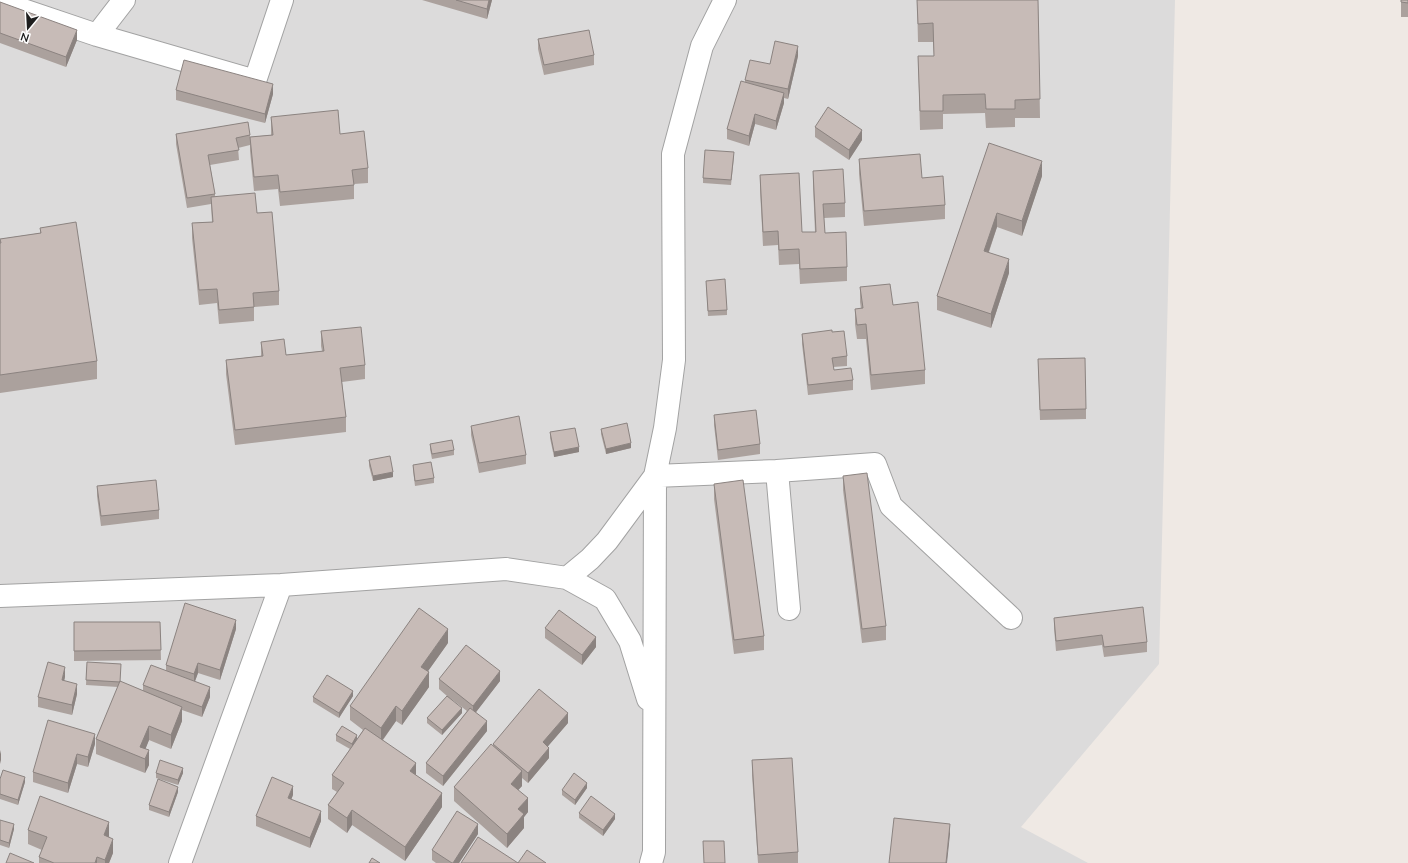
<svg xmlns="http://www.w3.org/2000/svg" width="1408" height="863" viewBox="0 0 1408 863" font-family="Mulish,sans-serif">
	<rect width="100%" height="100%" fill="#efe9e4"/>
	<path fill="#dcdbdb" d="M0,0H1175L1159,664L1021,827L1088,863H0Z"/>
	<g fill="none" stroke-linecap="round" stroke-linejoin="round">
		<defs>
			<path id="minor" d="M3,0L23,10L97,35L255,81L282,0
				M97,35L124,0
				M777,471L789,609
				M567,578L590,559L607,541L655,476L777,471L875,464L891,506L1011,618
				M0,596L281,585L506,569L567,578L605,599L630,641L648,699
				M180,863L281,585
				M651,863L654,852L655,476L665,428L674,360L673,154L702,46L725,0"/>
		</defs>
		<use href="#minor" stroke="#a2a2a2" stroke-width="24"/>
		<use href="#minor" stroke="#fff" stroke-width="22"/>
	</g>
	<path fill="#aba19d" d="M422,0H492L487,19Z
		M917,0H1038L1040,118H1015V127L986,128L985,113L943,114V129L920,130L918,56H934L933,42H918Z
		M1401,0H1408V17H1401Z
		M0,2L77,40L66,67L0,43Z
		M538,39L594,55V65L544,75L538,49Z
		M798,56L788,99L784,98V103L776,130L755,124L749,146L727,139V129L745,82V80L770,64Z
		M176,90L273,94L265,123L176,100Z
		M271,117L340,134L368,168V183L354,184V199L280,206L278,189L254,191L250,151V145L238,148L239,160L210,165L215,194V197L257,213L279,291V305L254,307V321L219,324L217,303L199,305L192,238V223L212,222L211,204L187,208L176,144V134L250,135V137L271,135Z
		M815,127L862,140L849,160L815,137Z
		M989,143L1042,176L1022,236L997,227L989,252L1009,273L991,328L937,310V296Z
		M734,157L731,185L703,183V178Z
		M859,159L922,178L945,205V219L864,226L859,174Z
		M813,171L845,203V217L824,218L825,233L847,267V281L800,284L799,264L779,265L778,245L763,246L760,190V175L802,232H815L813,185Z
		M40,228L97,361V379L0,393V239L40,233Z
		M706,281L727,310V315L708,316Z
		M860,287L893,305L925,370V384L871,390L866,339H857L855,324V309H861L860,302Z
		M321,331L365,365V379L342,382L346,417V432L235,445L226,374V360L261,356V342L286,355L322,351L321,346Z
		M832,332L847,356V366L833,367L834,370L853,380V390L808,395L802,344V334Z
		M1038,359L1086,409V419L1040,420Z
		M714,415L760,444V454L718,460L714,425Z
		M471,426L526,455V464L479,473L471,435Z
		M601,429L631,448L606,454L601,434Z
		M550,432L579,452L554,457L550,438Z
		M430,444L454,450V455L432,459L430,449Z
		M369,460L393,477L373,481L369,466Z
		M413,465L434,478V483L415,486L413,470Z
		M843,476L886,626V640L862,643L843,490Z
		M714,484L764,636V650L734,654L714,499Z
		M97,486L159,510V519L101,526L97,496Z
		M1054,618L1147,642V652L1104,657L1102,645L1056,651L1054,628Z
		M74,622H160L161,660L74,661Z
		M545,628L596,647L582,665L545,638Z
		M236,629L220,680L198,673L195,681L210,697L202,717L182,710V721L171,749L149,740L145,749L149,765L145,773L96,754V739L118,687L86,685L87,662L120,682L143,691V685L166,670V665Z
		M448,643L428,671L429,687L402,725L396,721L383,740L416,775L442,807L405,861L352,825L347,833L328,819V805L337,792L332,789V775L350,749L336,741V735L357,739L363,730L350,720V706Z
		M65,677L64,680L77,694L72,715L38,707V697Z
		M439,679L500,681L476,712L487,731L443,786L426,773V763L467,711L450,698L462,713L442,735L427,723V718L447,696L439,689Z
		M353,696L339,718L313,702V697Z
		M568,723L548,746L549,758L528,783L522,778V786L518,790L528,812L524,817V828L507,848L454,801V787L493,746V744Z
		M95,744L88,767L77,764L68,793L33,782V772Z
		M752,760L798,852V863H758L752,775Z
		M156,773H183L178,785L156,778Z
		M0,779L25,782L18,805L0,799Z
		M587,788L575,805L562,795V790Z
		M178,792L169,817L149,810V805Z
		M293,795L291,799L321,821L310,848L256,826V816Z
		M579,813L615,819L603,836L579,818Z
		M0,820L14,829L9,848L0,845Z
		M28,830L109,836L113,853L109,863H39V857L42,850L28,844Z
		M478,834L459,863H436L432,860V850Z"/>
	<path fill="#8b8380" d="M489,0H492L487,19V9Z
		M77,30V40L66,67V57Z
		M798,46V56L788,99V89Z
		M273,84V94L265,123V114Z
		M784,93V103L776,130V121Z
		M755,114V124L749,146V136Z
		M862,130V140L849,160V150Z
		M1042,161V176L1022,236V221Z
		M997,213V227L984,265V251Z
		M1009,259V273L991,328V314Z
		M631,443V448L606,454V449Z
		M579,447V452L554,457V452Z
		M393,472V477L373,481V476Z
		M236,620V629L220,680V670Z
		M448,629V643L421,681V667Z
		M596,637V647L582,665V655Z
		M198,663V673L194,684V674Z
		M65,667V677L62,690V680Z
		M500,671V681L473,716V706Z
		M429,672V687L402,725V711Z
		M77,684V694L72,715V705Z
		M210,687V697L202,717V707Z
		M353,691V696L339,718V713Z
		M396,706V721L381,742V728Z
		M182,707V721L171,749V735Z
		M462,708V713L442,735V730Z
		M568,713V723L543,752V742Z
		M487,721V731L443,786V776Z
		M149,726V740L142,758L140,747Z
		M95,734V744L88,767V757Z
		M357,735V740L352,750V744Z
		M549,748V758L528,783V773Z
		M1,750V760L0,764V754Z
		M149,750V765L145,773V759Z
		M77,754V764L68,793V783Z
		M416,763V777L410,771Z
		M183,768V773L178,785V780Z
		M522,771V786L511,798V784Z
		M25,777V782L18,805V800Z
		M587,783V788L575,805V800Z
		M293,786V795L288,808V798Z
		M178,787V792L169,817V812Z
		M442,793V807L405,861V847Z
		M528,798V812L524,817V828L507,848V834L518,809Z
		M352,810V825L347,833V818Z
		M321,811V821L310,848V838Z
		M615,814V819L603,836V830Z
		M109,822V836L104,850V835Z
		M14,824V829L9,848V843Z
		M478,824V834L459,863H453Z
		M950,824V834L947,863H946Z
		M113,839V853L109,863H105V860Z
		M97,857V863H95Z"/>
	<path fill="#c7bbb7" stroke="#8b8380" d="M456,0H489L487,9Z
		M917,0H1038L1040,99L1015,100V109H986L985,94L943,95V111H920L918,56H934L933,23L918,24Z
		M1401,0H1408V3L1401,2Z
		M0,2L77,30L66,57L0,33Z
		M589,30L594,55L544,65L538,39Z
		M775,41L798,46L788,89L745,80L750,60L770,64Z
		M184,60L273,84L265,114L176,90Z
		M741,81L784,93L776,121L755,114L749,136L727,129Z
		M828,107L862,130L849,150L815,127Z
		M338,110L340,134L364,131L368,168L352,170L354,185L280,192L278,175L254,177L250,137L273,135L271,117Z
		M248,122L250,135L236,138L239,150L208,155L215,194L187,198L176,134Z
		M989,143L1042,161L1022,221L997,213L984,251L1009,259L991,314L937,296Z
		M705,150L734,152L731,180L703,178Z
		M920,154L922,178L943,176L945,205L864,211L859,159Z
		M843,169L845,203L823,204L825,233L846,232L847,267L800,269L799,249L779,250L778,231L763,232L760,175L799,173L802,232H816L813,171Z
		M255,193L257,213L272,212L279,291L253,293L254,307L219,310L217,289L199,290L192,223L213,222L211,197Z
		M76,222L97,361L0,375V243H1L0,239L41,233L40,228Z
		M725,279L727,310L708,311L706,281Z
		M890,284L893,305L918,302L925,370L871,375L866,324L857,325L855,309L863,308L860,287Z
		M361,327L365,365L340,368L346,417L235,430L226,360L263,356L261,342L284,339L286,355L324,351L321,331Z
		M832,330V332L844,331L847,356L832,358L834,370L851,368L853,380L808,385L802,334Z
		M1085,358L1086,409L1040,410L1038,359Z
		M756,410L760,444L718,450L714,415Z
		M519,416L526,455L479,463L471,426Z
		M627,423L631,443L606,449L601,429Z
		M575,428L579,447L554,452L550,432Z
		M452,440L454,450L432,454L430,444Z
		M390,456L393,472L373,476L369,460Z
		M431,462L434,478L415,481L413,465Z
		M867,473L886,626L862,629L843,476Z
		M156,480L159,510L101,516L97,486Z
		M743,480L764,636L734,640L714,484Z
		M185,603L236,620L220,670L198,663L194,674L166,665Z
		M1143,607L1147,642L1104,647L1102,635L1056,641L1054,618Z
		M419,608L448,629L421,667L429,672L402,711L396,706L381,728L350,706Z
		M559,610L596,637L582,655L545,628Z
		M74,622H160L161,650L74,651Z
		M466,645L500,671L473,706L439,679Z
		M48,662L65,667L62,680L77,684L72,705L38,697Z
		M87,662L121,664L120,682L86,680Z
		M151,665L210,687L202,707L143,685Z
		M327,675L353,691L339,713L313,697Z
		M120,681L182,707L171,735L149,726L140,747L149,750L145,759L96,739Z
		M539,689L568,713L543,742L549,748L528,773L493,744Z
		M447,696L462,708L442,730L427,718Z
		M470,708L487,721L443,776L426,763Z
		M48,720L95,734L88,757L77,754L68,783L33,772Z
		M342,726L357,735L352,744L336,735Z
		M365,728L416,763L410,771L442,793L405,847L352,810L347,818L328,805L344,783L332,775Z
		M491,744L522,771L511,784L528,798L518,809L524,814L507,834L454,787Z
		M792,758L798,852L758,855L752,760Z
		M160,760L183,768L178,780L156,773Z
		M3,770L25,777L18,800L0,794V779Z
		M574,773L587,783L575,800L562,790Z
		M272,777L293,786L288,798L321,811L310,838L256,816Z
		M158,779L178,787L169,812L149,805Z
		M40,796L109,822L104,835L113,839L105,860L97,857L95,863H54L39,857L47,837L28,830Z
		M591,796L615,814L603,830L579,813Z
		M457,811L478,824L453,863H452L432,850Z
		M894,818L950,824L946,863H889Z
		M0,820L14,824L9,843L0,840Z
		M478,837L518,863H461Z
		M703,841H724L725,863H704Z
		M527,850L546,863H518Z
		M10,853L34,863H6Z
		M372,858L380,863H369Z"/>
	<g transform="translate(28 28) rotate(198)" stroke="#ffffff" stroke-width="3" paint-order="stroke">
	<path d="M0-3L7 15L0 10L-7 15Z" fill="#1e1e1e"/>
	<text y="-6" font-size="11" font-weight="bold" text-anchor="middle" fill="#1e1e1e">N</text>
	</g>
</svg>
